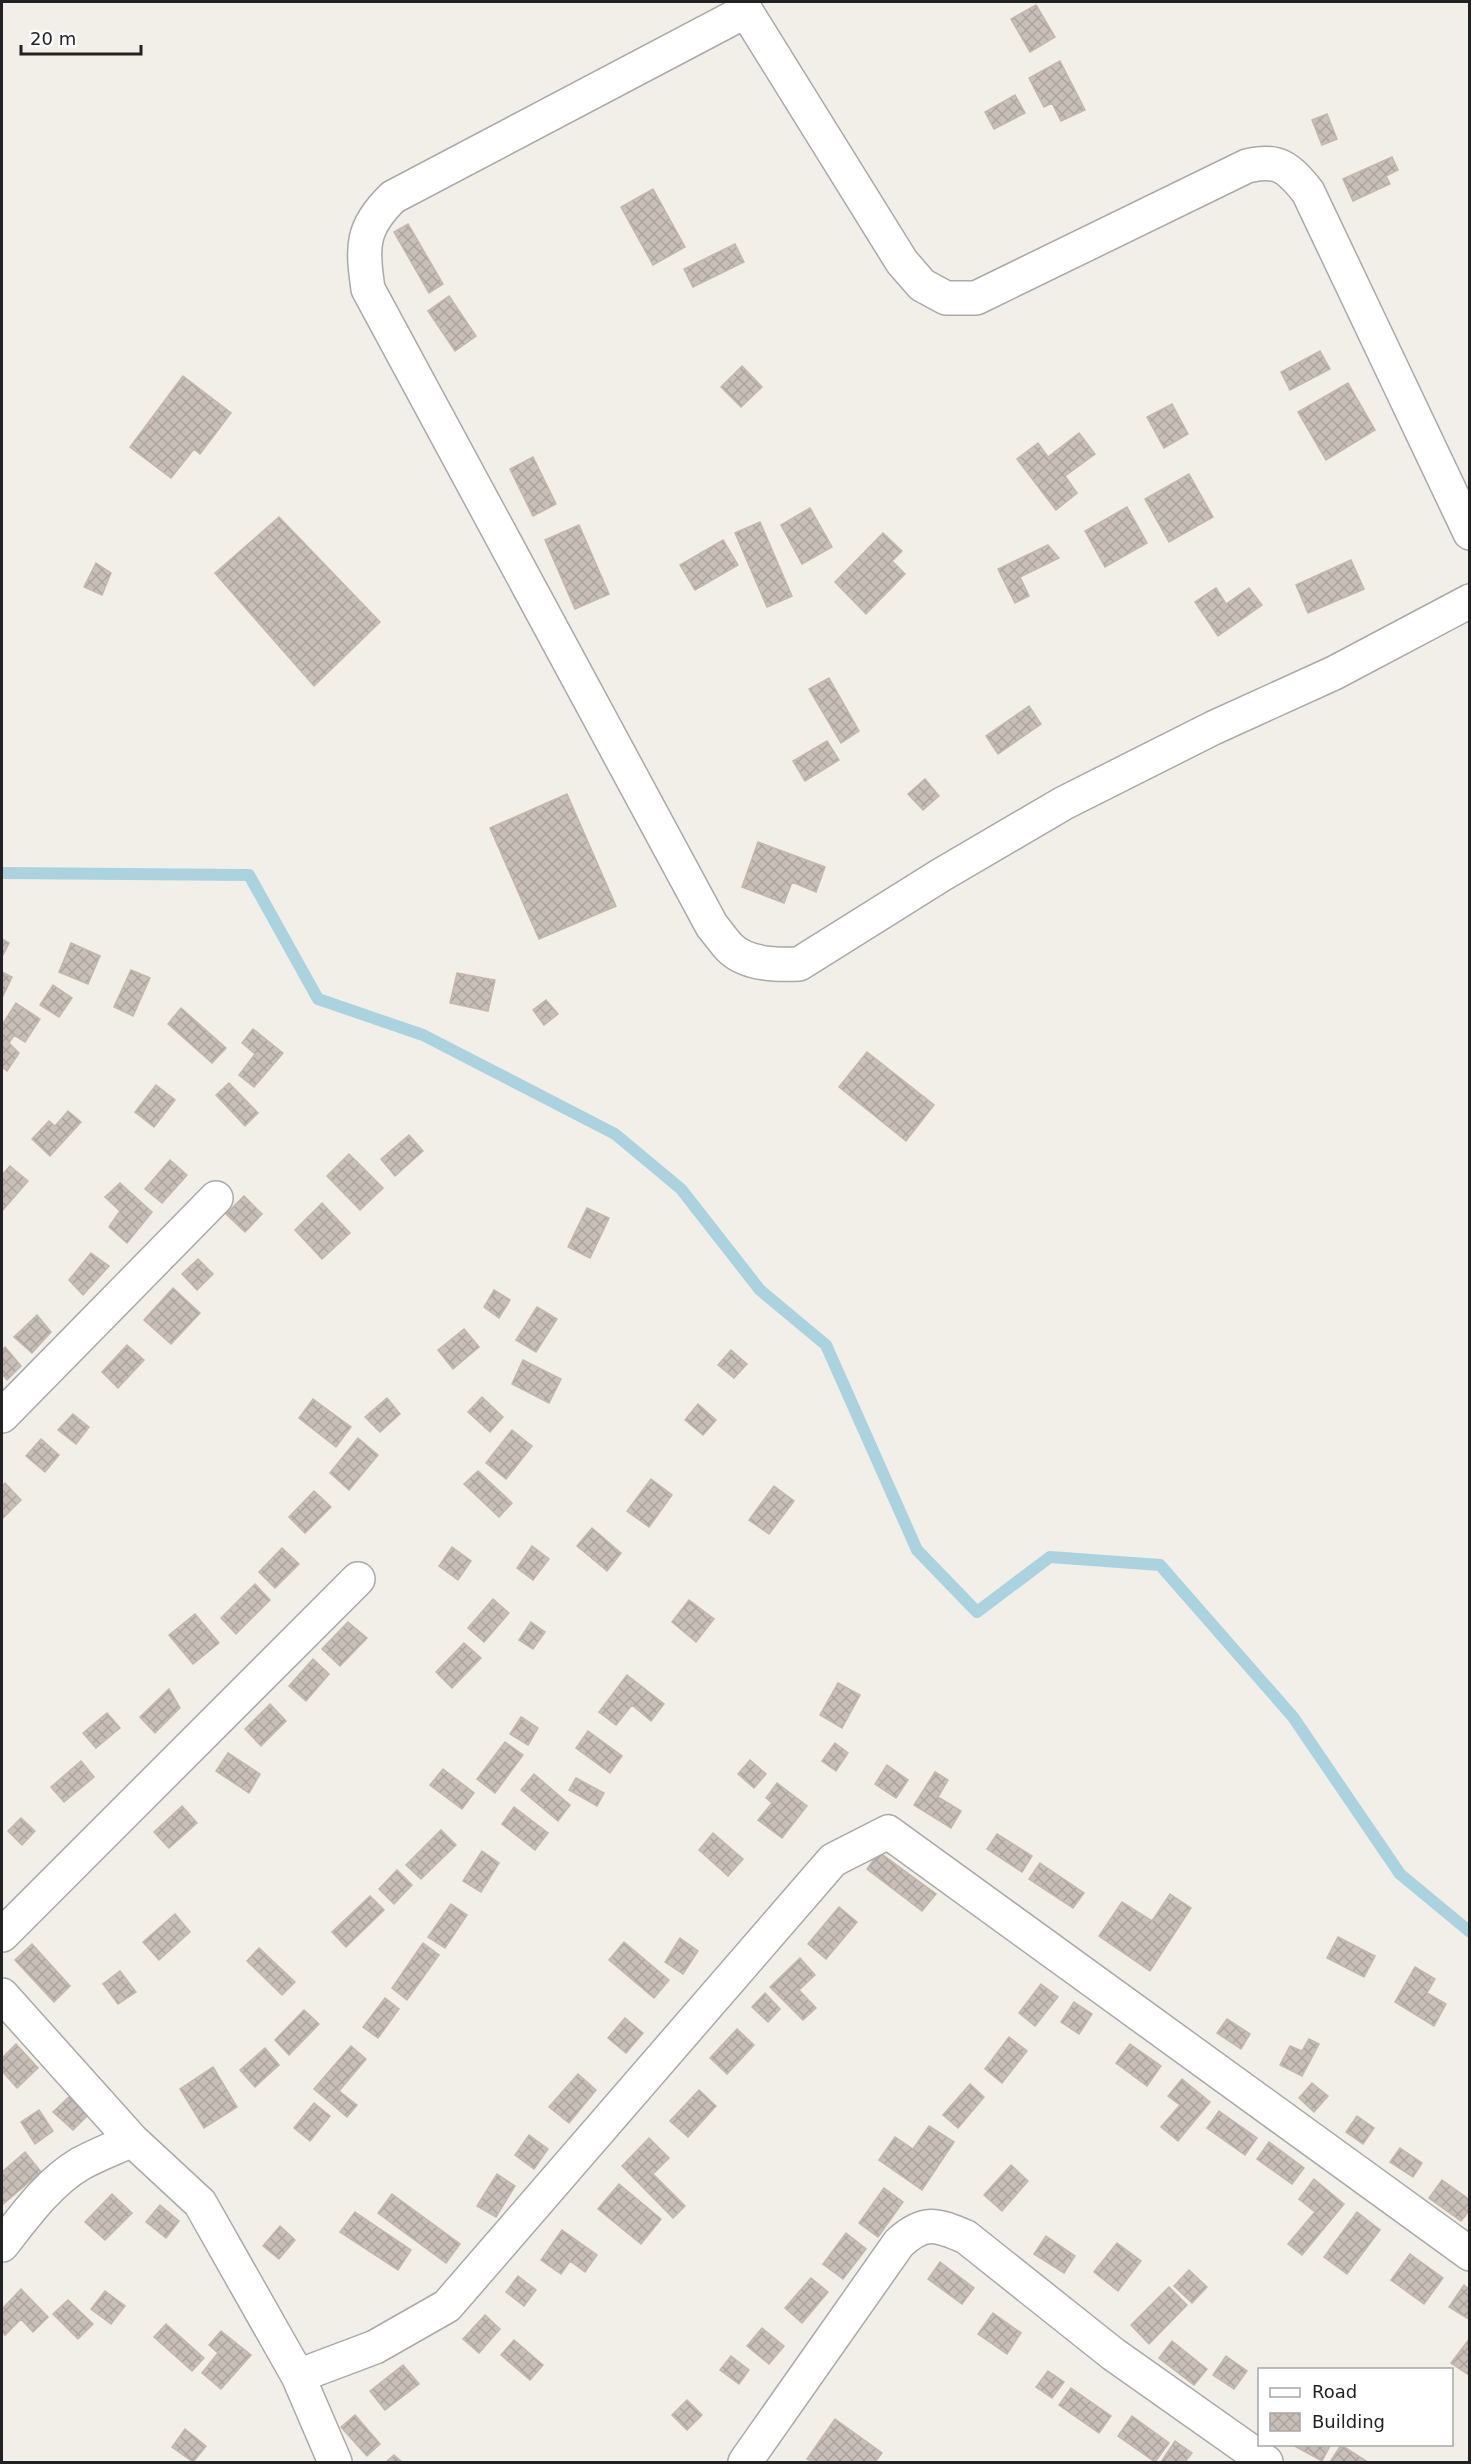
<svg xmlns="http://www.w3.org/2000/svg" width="1471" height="2464" viewBox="0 0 1471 2464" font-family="'DejaVu Sans',sans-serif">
	<defs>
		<pattern id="building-cross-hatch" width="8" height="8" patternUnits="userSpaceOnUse" patternTransform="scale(1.5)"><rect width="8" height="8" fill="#c7bfb8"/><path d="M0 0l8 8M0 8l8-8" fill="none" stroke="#aba49e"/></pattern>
	</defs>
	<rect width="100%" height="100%" fill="#f2efe9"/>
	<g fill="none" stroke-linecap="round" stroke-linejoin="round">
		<path stroke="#aad3df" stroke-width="12" d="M2,873L249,875L318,999L423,1035L615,1134L681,1189L760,1290L826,1345L917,1550L977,1612L1050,1557L1160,1565L1293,1717L1400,1874L1470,1932"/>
	</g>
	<path fill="url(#building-cross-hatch)" stroke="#c4b6ab" stroke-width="1.5" d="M1036,5L1055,37L1030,52L1011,19Z
		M1060,61L1085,110L1061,121L1052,103L1044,107L1029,78Z
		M1015,95L1025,113L994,129L985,112Z
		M1327,114L1337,139L1322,145L1312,120Z
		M1392,157L1398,170L1386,176L1390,184L1353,201L1343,179Z
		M653,189L685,247L653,265L621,207Z
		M408,224L443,284L429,293L394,232Z
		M735,244L744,262L693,287L684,269Z
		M449,296L476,336L455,351L428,311Z
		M1320,351L1330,369L1290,390L1281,372Z
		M742,366L762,387L741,407L721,387Z
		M183,376L231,413L200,454L194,449L171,478L130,447Z
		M1348,383L1375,430L1326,460L1298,412Z
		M1172,404L1188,434L1164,448L1147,417Z
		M1079,433L1095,454L1065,476L1077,493L1056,510L1017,459L1038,443L1048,457Z
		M533,457L556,504L533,516L510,469Z
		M1189,474L1213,517L1169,542L1145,499Z
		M1127,507L1147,543L1105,567L1085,531Z
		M810,508L832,547L802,564L781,525Z
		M279,517L380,622L314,686L215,573Z
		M760,522L792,596L767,607L735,533Z
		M579,525L609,594L575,609L545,540Z
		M883,533L902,551L892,561L905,574L866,614L835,582Z
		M723,540L738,565L695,590L680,565Z
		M1048,545L1059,558L1020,577L1029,596L1015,603L998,569Z
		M1351,560L1364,589L1308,613L1296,585Z
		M96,563L111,573L102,595L84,587Z
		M1216,588L1226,604L1249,588L1262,605L1218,636L1195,602Z
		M829,678L859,731L841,743L809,689Z
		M1029,706L1041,724L998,754L986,736Z
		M827,741L839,760L805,781L793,761Z
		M925,779L939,796L923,810L908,794Z
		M567,794L616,906L539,939L490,828Z
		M758,842L825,867L816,892L792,882L784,903L742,887Z
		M2,939L9,943L2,957Z
		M71,943L100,956L88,984L59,972Z
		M131,970L150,978L133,1016L114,1007Z
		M2,972L12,977L2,998Z
		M457,973L495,980L488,1011L450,1003Z
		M53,985L72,998L59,1017L40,1005Z
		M546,1000L558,1014L544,1025L533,1010Z
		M16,1003L40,1019L25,1042L14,1035L9,1043L19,1053L7,1071L2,1067V1025Z
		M181,1008L226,1048L212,1063L168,1024Z
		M253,1029L283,1053L254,1087L239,1075L255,1054L242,1043Z
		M867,1052L934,1105L906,1141L839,1087Z
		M229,1083L258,1113L245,1126L216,1095Z
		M156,1085L175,1100L154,1127L135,1112Z
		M68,1111L81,1122L50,1156L32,1139L49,1121L55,1126Z
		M409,1135L423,1151L395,1176L381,1159Z
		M349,1154L383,1188L360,1210L327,1176Z
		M170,1160L187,1175L162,1203L145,1189Z
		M10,1166L28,1181L2,1211V1175Z
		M120,1183L152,1212L127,1243L109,1227L120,1211L105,1197Z
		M244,1196L262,1214L245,1232L226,1214Z
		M322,1203L350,1233L322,1259L295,1230Z
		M587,1208L609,1218L590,1258L568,1247Z
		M91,1253L109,1266L83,1295L69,1280Z
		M198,1259L213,1274L197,1290L182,1274Z
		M173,1288L200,1313L171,1344L144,1320Z
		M494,1290L510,1300L499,1318L484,1307Z
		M537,1307L557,1319L536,1352L516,1340Z
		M37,1315L51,1332L32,1353L14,1337Z
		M464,1329L479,1347L453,1369L438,1350Z
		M127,1345L144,1360L118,1388L102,1372Z
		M5,1347L21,1366L7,1380L2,1374V1351Z
		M731,1350L747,1364L734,1378L718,1365Z
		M523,1360L561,1379L549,1403L512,1384Z
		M482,1397L503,1417L490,1432L468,1412Z
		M387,1398L400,1414L380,1432L365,1417Z
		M313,1399L351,1427L336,1447L299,1418Z
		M698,1404L716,1420L703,1435L685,1420Z
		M73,1414L89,1427L76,1444L58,1430Z
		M512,1430L532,1446L506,1479L486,1463Z
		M358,1438L378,1455L349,1490L330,1473Z
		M41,1439L59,1455L45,1472L26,1456Z
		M478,1471L512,1503L499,1517L464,1484Z
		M651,1479L672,1495L649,1527L627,1511Z
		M5,1483L21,1500L2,1519V1487Z
		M774,1486L794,1501L769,1534L749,1520Z
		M314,1491L331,1507L305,1533L289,1517Z
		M592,1528L621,1553L607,1571L577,1546Z
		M532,1546L549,1559L533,1580L517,1568Z
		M452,1547L471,1561L458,1580L439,1566Z
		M282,1548L299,1564L275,1588L259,1572Z
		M255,1584L270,1600L236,1634L221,1618Z
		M493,1599L509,1613L484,1642L468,1628Z
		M689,1600L714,1619L696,1642L672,1622Z
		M195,1614L219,1643L193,1664L169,1635Z
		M348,1622L367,1638L340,1666L322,1649Z
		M531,1622L545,1632L533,1649L519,1640Z
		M464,1643L481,1658L452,1688L436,1672Z
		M313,1659L329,1674L306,1701L289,1686Z
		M627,1675L664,1704L651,1721L632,1705L616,1725L599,1712Z
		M838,1683L860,1695L842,1728L820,1715Z
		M169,1689L180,1708L155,1733L140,1717Z
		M270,1704L286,1721L261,1746L245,1729Z
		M107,1713L120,1728L96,1748L83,1733Z
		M521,1717L538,1728L528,1745L510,1734Z
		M588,1731L622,1756L610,1773L576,1748Z
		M505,1742L523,1755L495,1793L477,1779Z
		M835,1743L848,1753L836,1771L822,1761Z
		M228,1753L260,1774L249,1793L216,1771Z
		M750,1760L766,1774L754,1788L738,1774Z
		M81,1761L94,1777L64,1802L51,1787Z
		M887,1765L908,1780L896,1798L875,1784Z
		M443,1769L474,1793L462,1809L430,1785Z
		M935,1772L948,1780L938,1797L961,1811L951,1828L914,1805Z
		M534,1774L570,1805L558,1821L521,1790Z
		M576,1778L604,1793L597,1806L569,1790Z
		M777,1783L807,1806L782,1838L758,1820L772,1803L766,1798Z
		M182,1806L197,1823L169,1848L154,1832Z
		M514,1807L548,1833L535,1850L502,1824Z
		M21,1818L35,1831L22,1845L8,1831Z
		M441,1830L456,1845L421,1879L406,1865Z
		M713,1833L743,1859L728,1876L699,1850Z
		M997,1834L1032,1856L1022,1872L987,1849Z
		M482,1851L499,1863L481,1892L463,1881Z
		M879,1852L936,1894L922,1911L867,1869Z
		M1040,1863L1084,1893L1073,1908L1029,1879Z
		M397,1870L412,1885L394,1904L379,1889Z
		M1170,1894L1191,1908L1150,1971L1099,1936L1122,1902L1152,1921Z
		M370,1896L384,1910L346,1947L332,1932Z
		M451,1904L467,1915L445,1948L428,1937Z
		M839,1907L857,1922L826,1959L808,1944Z
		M175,1914L190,1932L159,1960L143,1942Z
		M1338,1937L1375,1956L1364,1977L1327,1958Z
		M680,1938L698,1951L683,1974L665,1962Z
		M624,1942L669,1980L654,1998L609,1960Z
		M423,1943L439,1955L407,2000L392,1988Z
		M32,1944L70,1986L54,2002L15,1960Z
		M259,1948L295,1982L282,1995L247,1961Z
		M800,1958L815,1975L799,1990L816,2008L803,2020L770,1987Z
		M1415,1967L1435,1979L1427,1993L1446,2004L1434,2026L1395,2002Z
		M120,1971L136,1992L118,2004L103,1984Z
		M1041,1984L1058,1997L1035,2026L1019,2013Z
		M765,1993L780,2009L768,2022L752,2007Z
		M385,1998L399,2009L378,2038L363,2027Z
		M1074,2002L1092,2014L1079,2034L1061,2022Z
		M304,2010L319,2024L289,2055L275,2040Z
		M625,2018L643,2033L626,2053L608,2038Z
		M1227,2019L1250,2034L1241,2049L1217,2033Z
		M737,2029L754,2045L727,2074L710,2058Z
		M1009,2037L1027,2051L1002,2083L985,2069Z
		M1309,2039L1319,2044L1302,2076L1280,2065L1290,2046L1302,2051Z
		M16,2044L38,2068L17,2088L2,2071V2058Z
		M1130,2044L1161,2066L1147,2086L1116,2063Z
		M351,2046L366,2059L339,2091L357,2105L347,2117L314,2089Z
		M265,2048L279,2065L255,2087L240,2070Z
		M213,2067L237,2107L204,2128L180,2089Z
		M578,2074L596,2090L569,2123L549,2107Z
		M1182,2079L1210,2102L1178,2141L1161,2127L1180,2105L1168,2096Z
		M1312,2083L1328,2096L1314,2112L1299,2098Z
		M970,2084L984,2097L958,2128L943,2115Z
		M699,2090L716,2106L688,2137L670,2121Z
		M70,2096L89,2114L73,2130L53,2112Z
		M314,2103L330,2116L310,2141L294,2128Z
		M39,2110L53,2131L35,2144L21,2122Z
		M1219,2111L1257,2138L1245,2155L1207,2128Z
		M1357,2116L1374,2128L1363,2144L1346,2132Z
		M929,2126L954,2142L922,2190L879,2160L895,2137L913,2149Z
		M529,2135L548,2149L534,2169L515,2155Z
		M649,2138L669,2158L653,2174L685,2206L673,2218L622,2166Z
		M1269,2142L1304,2168L1292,2184L1257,2159Z
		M1400,2148L1422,2163L1413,2177L1390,2162Z
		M25,2152L41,2172L2,2205V2172Z
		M1011,2165L1028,2181L1002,2211L984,2195Z
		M497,2174L515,2186L496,2217L477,2206Z
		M1314,2179L1344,2204L1302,2255L1288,2244L1315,2212L1299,2199Z
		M1442,2180L1470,2200V2210L1461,2221L1429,2198Z
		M619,2184L661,2219L641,2244L598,2209Z
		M884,2188L903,2202L878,2237L859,2223Z
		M112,2194L132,2213L105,2240L85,2222Z
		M392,2194L460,2244L446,2263L378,2213Z
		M160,2205L179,2221L166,2238L146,2222Z
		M355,2212L411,2250L398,2270L340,2232Z
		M1357,2212L1380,2230L1347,2274L1324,2257Z
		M280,2226L295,2240L279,2259L263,2246Z
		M562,2230L597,2255L585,2272L570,2261L561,2274L541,2260Z
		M846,2233L866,2249L843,2279L823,2264Z
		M1046,2236L1075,2256L1064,2273L1034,2254Z
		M1117,2243L1141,2261L1118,2291L1094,2272Z
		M1410,2254L1443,2278L1424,2304L1391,2280Z
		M940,2262L974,2288L962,2304L928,2279Z
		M1189,2270L1207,2287L1192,2303L1174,2286Z
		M518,2276L536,2290L524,2306L506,2292Z
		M811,2278L828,2292L802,2323L785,2308Z
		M1464,2285L1470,2290V2320L1449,2307Z
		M1169,2287L1187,2305L1149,2344L1131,2325Z
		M21,2289L48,2317L33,2332L21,2319L5,2335L2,2331V2309Z
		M105,2291L125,2306L111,2324L91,2309Z
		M68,2300L93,2324L78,2339L53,2314Z
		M993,2313L1021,2333L1007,2354L978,2334Z
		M485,2315L500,2329L479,2353L463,2339Z
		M166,2324L204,2358L192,2371L154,2337Z
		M762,2328L784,2346L769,2364L747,2346Z
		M221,2331L251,2355L221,2389L202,2373L218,2353L209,2345Z
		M1470,2338V2374L1469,2375L1451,2363Z
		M514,2340L543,2365L530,2380L501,2355Z
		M1172,2341L1207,2369L1194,2385L1159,2358Z
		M731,2356L749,2370L739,2384L720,2370Z
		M1226,2356L1247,2371L1234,2389L1213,2375Z
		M403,2365L419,2384L385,2410L370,2391Z
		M1048,2371L1064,2382L1052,2398L1036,2387Z
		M1071,2388L1111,2416L1099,2433L1059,2405Z
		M687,2400L702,2415L687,2430L672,2415Z
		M355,2415L380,2444L367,2456L341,2427Z
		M1132,2416L1169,2443L1155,2462L1118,2436Z
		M835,2419L882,2453L875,2462H813L807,2459Z
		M185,2429L206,2446L193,2462L172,2447Z
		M1175,2441L1192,2453L1185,2462H1161Z
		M1291,2444H1331L1322,2461Z
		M1341,2445L1366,2461L1365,2462H1330Z
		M394,2455L402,2462H386Z"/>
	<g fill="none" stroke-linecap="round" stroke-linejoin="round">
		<defs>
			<path id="street" d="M1470,533L1308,192C1289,168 1278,158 1247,166L976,298H946L922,285L902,262L746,11L393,197C361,228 362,246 368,289L712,926C718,933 724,942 730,948C747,965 778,965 799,964L941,875L1064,803L1213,728L1334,673L1470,601
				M2,1416L216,1198
				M2,1935L358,1579
				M2,1995L132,2140L200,2203L298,2376L335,2462
				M2,2245C24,2217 48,2183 80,2164C96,2155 115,2148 132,2140
				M298,2376L375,2347L447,2306L833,1860L888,1832L1470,2254
				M745,2462L899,2243C924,2220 936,2224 966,2237L1113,2354L1266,2462"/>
		</defs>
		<use href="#street" stroke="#a9a9a9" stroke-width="36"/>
		<use href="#street" stroke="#fff" stroke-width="33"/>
	</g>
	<rect width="1471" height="2464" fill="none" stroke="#222222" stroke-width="6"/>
	<rect x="1258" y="2368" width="195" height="78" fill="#ffffff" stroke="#a7a7a7" stroke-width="1.5"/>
	<rect x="1270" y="2388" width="30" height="9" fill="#ffffff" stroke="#a7a7a7" stroke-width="1.5"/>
	<text x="1312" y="2398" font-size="18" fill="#222222">Road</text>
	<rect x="1270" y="2413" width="30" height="18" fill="url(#building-cross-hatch)" stroke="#a7a7a7" stroke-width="1.5"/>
	<text x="1312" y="2428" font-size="18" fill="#222222">Building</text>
	<path d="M21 45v9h120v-9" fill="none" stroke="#222222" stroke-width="3"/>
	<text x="30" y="45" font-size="18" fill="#222222" stroke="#ffffff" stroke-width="4.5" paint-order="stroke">20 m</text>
</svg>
